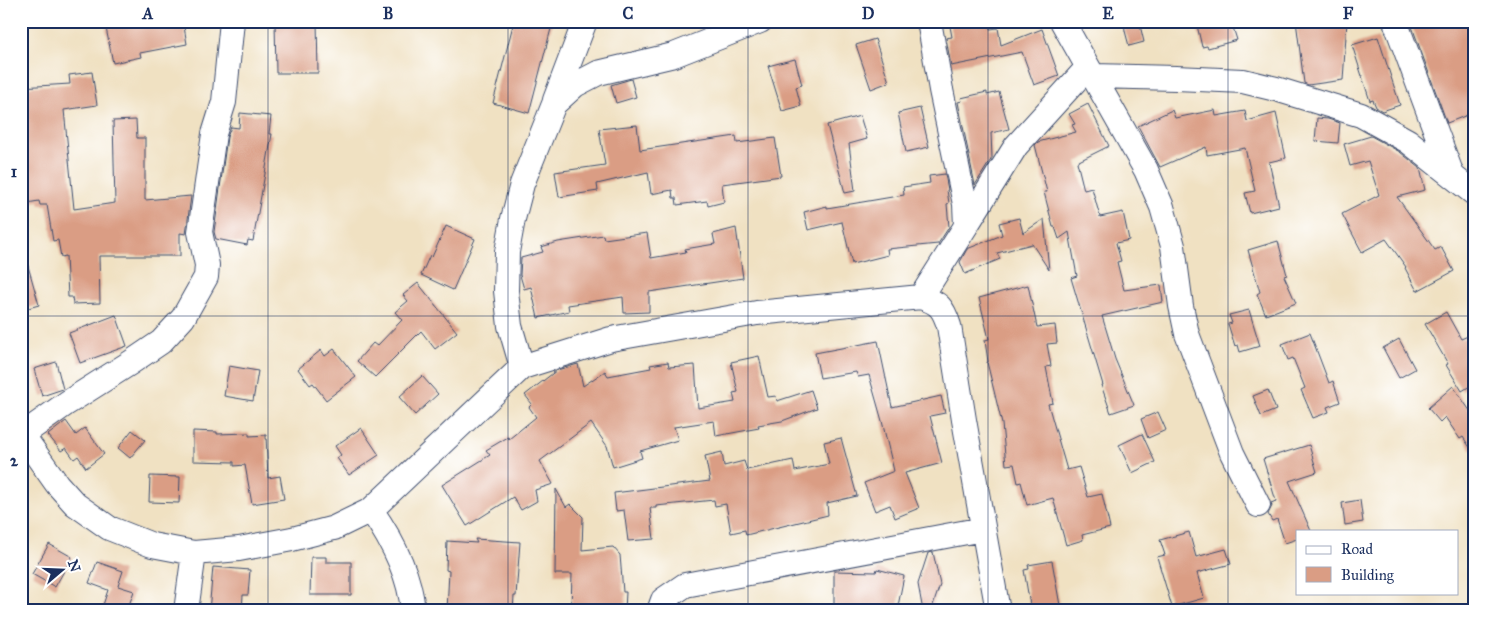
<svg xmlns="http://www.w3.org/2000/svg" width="1496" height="632" viewBox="0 0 1496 632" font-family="'IM FELL Great Primer',serif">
	<rect width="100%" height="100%" fill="#fff"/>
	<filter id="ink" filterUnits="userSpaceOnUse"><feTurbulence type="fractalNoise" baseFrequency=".02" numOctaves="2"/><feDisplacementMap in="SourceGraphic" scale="10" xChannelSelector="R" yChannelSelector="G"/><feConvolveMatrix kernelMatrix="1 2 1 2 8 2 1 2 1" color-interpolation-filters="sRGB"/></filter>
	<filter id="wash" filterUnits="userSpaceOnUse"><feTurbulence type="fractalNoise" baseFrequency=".0096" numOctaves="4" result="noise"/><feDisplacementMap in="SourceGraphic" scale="20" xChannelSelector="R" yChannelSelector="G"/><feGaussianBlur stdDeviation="1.12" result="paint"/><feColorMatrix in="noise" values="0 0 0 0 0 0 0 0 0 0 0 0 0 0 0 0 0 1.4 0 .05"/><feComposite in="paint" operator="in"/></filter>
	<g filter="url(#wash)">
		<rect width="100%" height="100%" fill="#f0e1c2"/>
		<g id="blocks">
			<path fill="#da9d84" d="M144,21H183L187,44L140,53L141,57L113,63L106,28Z
				M275,21H317L318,73H276Z
				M514,21H553L529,113L493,103Z
				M949,21H989L990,29L998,28L1001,45L1042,29L1059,76L1034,85L1022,52L951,66L946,38L952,37Z
				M1124,21H1139L1144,42L1129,46L1125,31Z
				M1196,21H1231L1237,40L1208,48L1207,46L1202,47Z
				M1296,21H1347L1343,80L1308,85L1304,83Z
				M1410,21H1475V112L1447,123Z
				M1378,37L1400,105L1382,111L1376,107L1373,100L1370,101L1352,45Z
				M875,39L889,82L871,89L856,45Z
				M795,59L802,85L796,87L801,106L782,111L768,66Z
				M92,72L97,105L64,110L74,209L115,203L113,121L136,120L137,138H145V200L191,196L186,234L180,233V256H99L100,303L73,304L72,297H68L66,256L61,257L58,240L53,241L47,205H40L39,201L21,204V87L70,84L69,75Z
				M631,79L636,97L616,103L611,85Z
				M987,92V95L999,92L1009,129L991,133L992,158L975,185L958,102L962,101L961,98Z
				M1088,104L1109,146L1077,162L1084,190L1092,188L1100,217L1123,212L1129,240L1116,243L1121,261L1117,262L1124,290L1161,285L1163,302L1102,316L1115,359L1134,405L1111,413L1101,385H1103L1071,278L1077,276L1069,232L1059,239L1055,227H1053L1044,192H1047L1035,145L1038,142L1076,132L1072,125L1075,124L1069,114Z
				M920,108L929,147L906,152L898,113Z
				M1172,110L1175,118L1215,110L1216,116L1245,111L1247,121L1276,113L1286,158L1269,162L1279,206L1250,213L1245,193L1255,191L1245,148L1207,155L1206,147L1160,167L1138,126Z
				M240,113L271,116L269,134H272L253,241L248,240L247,245L216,239L214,232L227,137L231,127L239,128Z
				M860,116L867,139L849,144L855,191L845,193L827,125Z
				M1317,118L1328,119L1340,123L1338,143L1315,141Z
				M637,125L640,150L736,136L737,143L775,138L781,176L722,184L724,202L708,206L707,201L677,205L676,198H673L672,190L651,194L648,172L597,184L598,191L559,197L555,172L605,165L599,129Z
				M1371,136L1400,152L1420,168L1425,190L1397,197L1435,250L1441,247L1454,271L1417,291L1405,268L1406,267L1386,239L1362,252L1342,214L1379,195L1368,161L1350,166L1344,144Z
				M945,174L948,190H947L949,203L947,204L949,227L938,244L887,249L888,255L852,264L842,222L808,230L804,212L827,206V208L904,195L903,187L930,183L929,176Z
				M1019,218L1023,233L1044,219L1049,270L1032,244L997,253L1000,259L965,274L960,262L967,249L1002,235L999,223Z
				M446,226L475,239L453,290L421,275L430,255L432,257Z
				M736,228L743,278L649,292V312L624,313L623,297L568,305L569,311L538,318L531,287L524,289L520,275L521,258L543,252L541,247L558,242L603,235L604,239L647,233L651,258L686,252L685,249L715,244L713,234Z
				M1278,241L1287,275L1284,276L1296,303L1266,315L1257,294L1260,292L1248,250Z
				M26,259L39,305L21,310V260Z
				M418,283L457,332L435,349L421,331L375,377L357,361L373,343L377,346L402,320L395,312L408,301L403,295Z
				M1028,285L1037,327L1055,325L1057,343L1047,344L1051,366L1046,367L1053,403L1048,404L1067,470L1079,467L1088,497L1102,494L1110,528L1082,535L1083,540L1066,545L1053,498L1027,505L1021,482L1018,483L1014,464L1006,465L1002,424L987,362H988L985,340L989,339L979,298Z
				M1249,310L1260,346L1240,352L1238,345L1235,346L1228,324L1232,323L1229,315Z
				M1446,312L1461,339L1475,333V383L1462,391L1446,365L1448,364L1425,324Z
				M116,315L127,346L80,363L69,333Z
				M1310,333L1329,383L1333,381L1340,402L1327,407L1329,412L1313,418L1301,390L1305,388L1293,358L1288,360L1282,344Z
				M1399,339L1415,369L1399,378L1383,348Z
				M878,341L892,407L941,396L945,413L930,416L942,463L905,473L919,508L895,518L890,505L875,511L864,483L894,471L882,421L869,375L858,377L856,372L820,378L815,353Z
				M334,349L356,377L326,400L313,383L310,385L298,369L321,350L325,356Z
				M759,356L768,397L776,396L777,401L811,390L817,408L782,421L758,425L759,428L716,436L714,421L674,427L678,440L640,451L642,458L613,467L607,446L591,423L540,461L553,484L535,490L537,501L521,510L513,497L467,526L442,485L490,455L486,450L508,437L509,439L536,417L529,407L532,404L525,395L557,370L578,364L583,386L605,371L608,376L651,368L650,365L668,362L669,367L695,365L698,408L735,402L733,393L738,392L731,362Z
				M56,362L63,389L42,396L34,369Z
				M229,366L258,371L253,401L224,396Z
				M422,376L438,394L415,415L399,397Z
				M1453,386L1475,418V455L1463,437L1460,439L1445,417L1440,422L1428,408Z
				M1268,390L1276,410L1261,416L1253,396Z
				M1158,412L1166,430L1148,438L1141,419Z
				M66,421L76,435L85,428L104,454L86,468L78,456L74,459L66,448L61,451L48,435Z
				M361,428L379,455L349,475L337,458L341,455L335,446Z
				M132,430L145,440L130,458L118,448Z
				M193,431L217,432V434L249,433V436L266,435L268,478L280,476L284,499L252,504L245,465L234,466V462L193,461Z
				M1142,434L1155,462L1132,473L1119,445Z
				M841,438L857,496L827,503L828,515L746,535L745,530L731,533L726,504L715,506L714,500L656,506V508H650L654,539L628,541L624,510L616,511L614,493L710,481L705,456L722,452L724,466L744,461L747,470L793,460L795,471L829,464L824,442Z
				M1309,445L1317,472L1289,481L1311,531H1297V539L1285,543L1277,519L1272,521L1268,514L1272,506L1271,503L1276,501L1263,459Z
				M150,476L180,477L179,503L149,502Z
				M556,489L566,507L570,504L583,517L582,550L613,547L620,555L623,592H626L625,611L571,609L572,574H555Z
				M1360,500L1363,522L1345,525L1342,503Z
				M1189,532L1196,557L1226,549L1231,564L1197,573L1204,598L1172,607L1157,557L1165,555L1160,540Z
				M475,539L520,542L516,596H514L513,611H447L449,571L446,570L447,541L477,543Z
				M49,544L72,557L55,587L32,574Z
				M933,552L940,585L931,611H923L918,584L928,553Z
				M311,557H326V562H351V595H310Z
				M1052,561L1061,611H1031L1024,570L1029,569L1028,565Z
				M97,562L123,571L118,586L134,591L127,611H101L108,590L89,583Z
				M213,567L250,570L248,595H243L242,611H209Z
				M877,569L904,576L897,611H834V571L876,572Z"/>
		</g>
	</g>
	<g filter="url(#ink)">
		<use href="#blocks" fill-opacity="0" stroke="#3b4a6d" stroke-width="1"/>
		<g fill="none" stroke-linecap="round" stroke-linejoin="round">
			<defs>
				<path id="minor" d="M1062,21L1146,170L1162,207L1173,246L1181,306L1187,334L1232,453L1258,505
					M1395,21L1452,175
					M1094,76L1176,78L1243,81L1276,89L1361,115L1408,141L1475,194
					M555,100L585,21
					M966,226L1016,146L1088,67
					M921,297L966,226L965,204L941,90L929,21
					M522,367L510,326L506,291L507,252L513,219L522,184L554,104L575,85L598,73L674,55L760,21
					M21,433L57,484L75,504L109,528L152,545L194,553L239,549L292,539L334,528L371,510L522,367L611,339L757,313L921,297C939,303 943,307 949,326L964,420L998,611
					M22,435L67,403L130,363L161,342L183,318L206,277L207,265L200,232L214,134L224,102L232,21
					M371,510C392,540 410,574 413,611
					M186,611L194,553
					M659,611L663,600L685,585L983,529"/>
			</defs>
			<use href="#minor" stroke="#3b4a6d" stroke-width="26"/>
			<use href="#minor" stroke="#fff" stroke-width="24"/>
		</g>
	</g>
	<path fill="none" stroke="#1b2f5e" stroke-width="1" stroke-opacity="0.55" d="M268,21V611M508,21V611M748,21V611M988,21V611M1228,21V611M21,316H1475"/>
	<rect width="1496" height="632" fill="none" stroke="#fff" stroke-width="55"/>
	<rect x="1296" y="530" width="162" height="65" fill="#ffffff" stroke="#a4acbf"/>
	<rect x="1306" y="546" width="25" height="8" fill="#ffffff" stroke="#a4acbf"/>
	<text x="1341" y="554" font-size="15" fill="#1b2f5e">Road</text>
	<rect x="1306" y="567" width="25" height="15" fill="#da9d84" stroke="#a4acbf"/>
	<text x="1341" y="580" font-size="15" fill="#1b2f5e">Building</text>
	<g transform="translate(62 570) rotate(71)" stroke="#ffffff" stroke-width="4" paint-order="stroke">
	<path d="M0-4L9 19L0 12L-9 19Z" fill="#1b2f5e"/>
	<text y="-8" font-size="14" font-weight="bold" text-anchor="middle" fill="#1b2f5e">N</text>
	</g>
	<rect x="28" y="28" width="1440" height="576" fill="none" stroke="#1b2f5e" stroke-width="2"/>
	<g font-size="16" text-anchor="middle" font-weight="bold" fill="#1b2f5e">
		<text x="148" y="19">A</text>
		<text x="388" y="19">B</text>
		<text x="628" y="19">C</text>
		<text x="868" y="19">D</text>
		<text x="1108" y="19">E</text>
		<text x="1348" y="19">F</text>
		<text x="14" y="177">1</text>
		<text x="14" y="466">2</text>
	</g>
</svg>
